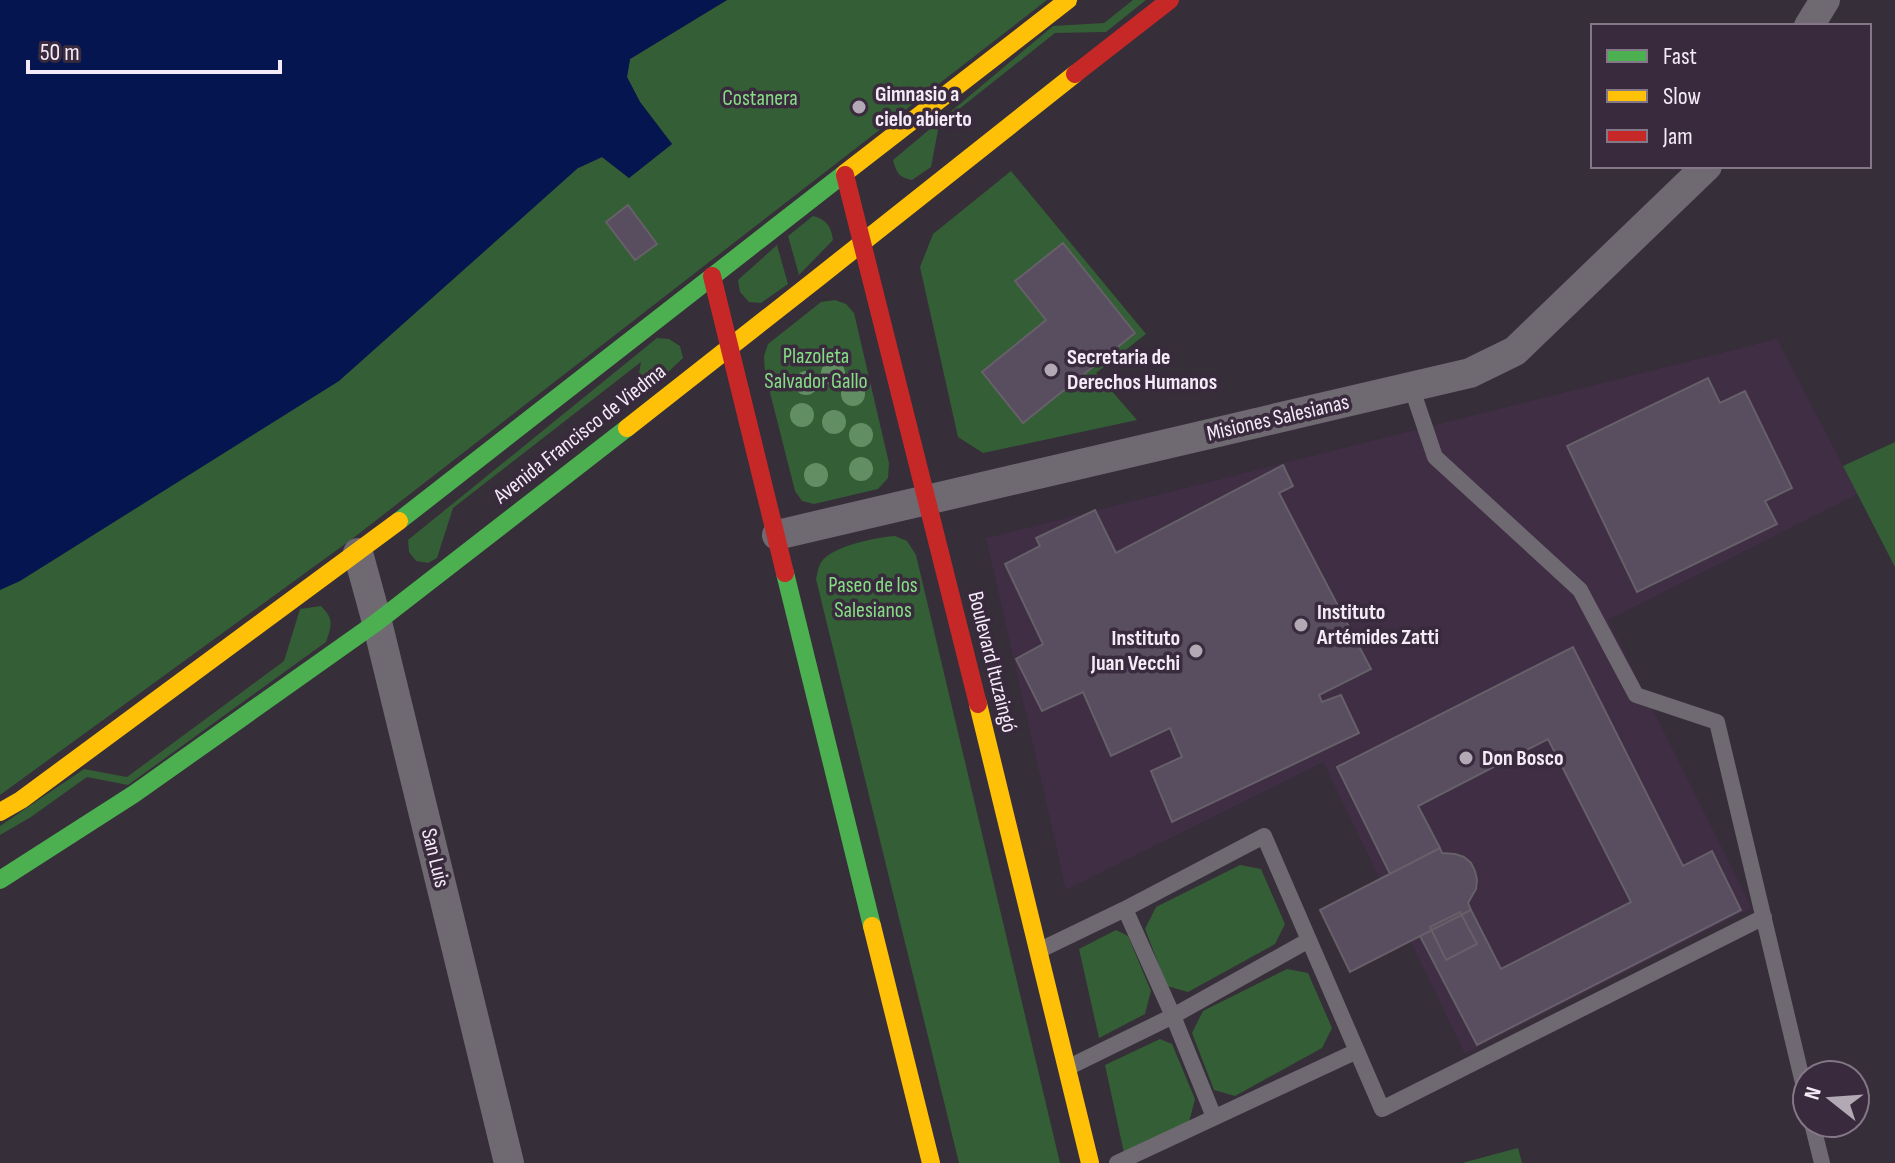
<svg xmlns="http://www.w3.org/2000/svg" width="1895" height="1163" viewBox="0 0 1895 1163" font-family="'Sofia Sans Condensed',sans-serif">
	<rect width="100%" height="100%" fill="#362e39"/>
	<path fill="#3f2e44" d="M1777,339L1858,494L1608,620L1752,908L1465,1054L1323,762L1066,890L986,538Z"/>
	<path fill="#345e35" d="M727,0H1047L352,539L0,795V505L578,168L602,157L629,178L672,144L640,102L627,77L630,59Z
		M1133,0H1146L1106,32L1055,33L939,125L931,167L912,180C900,178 896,173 893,160L1053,26L1104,23Z
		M1011,171L1146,334L1096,373L1137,420L983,453L958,437L920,267L933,234Z
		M813,216C827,220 831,226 833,240L799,275L788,236Z
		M777,245L788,284L761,303L749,302L740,292L738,280Z
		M835,300L846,304L854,313L889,463L888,478L878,489L814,504L802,501L795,491L765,373L764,356L768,344L821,302Z
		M657,338L669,339L680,346L683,358L634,404L641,362L453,508L437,558L428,563L416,561L409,552L408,540Z
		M1895,442V567L1843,466Z
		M895,536L907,541L916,555L1060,1163H959L816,579C818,572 818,566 822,561C833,546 877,537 895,536Z
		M321,606C334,619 332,625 326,642L128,785L87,777L31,817L0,835V826L84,769L127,777L284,661L300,609Z
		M1240,865L1261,869L1285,924L1275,944L1188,992L1167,986L1145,929L1156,907Z
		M1116,930L1128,936L1151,991L1145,1014L1099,1038L1079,949Z
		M1287,969L1308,973L1332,1028L1322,1048L1235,1096L1214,1090L1192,1033L1203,1011Z
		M1160,1039L1172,1044L1195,1099L1189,1122L1124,1153L1105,1065Z
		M1518,1148L1522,1163H1462Z"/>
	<path fill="#05154f" d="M0,0H727L630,59L627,77L640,102L672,144L629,178L602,157L578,168L339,381L20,581L0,590Z"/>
	<path fill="#594d60" stroke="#666069" stroke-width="2" d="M628,205L657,244L635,260L606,222Z
		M1063,243L1135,333L1023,423L982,372L1046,320L1015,281Z
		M1708,378L1720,403L1745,391L1792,488L1765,501L1777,524L1637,592L1567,446Z
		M1283,465L1293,486L1279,493L1371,669L1319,695L1322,702L1341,695L1359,733L1172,822L1151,771L1182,757L1170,728L1111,756L1083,692L1042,711L1016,659L1043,644L1005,564L1040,546L1036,538L1095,510L1116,553Z
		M1573,647L1683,866L1712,851L1741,910L1477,1045L1420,936L1471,910L1501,969L1631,902L1548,739L1418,806L1440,848L1390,874L1337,767Z
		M1440,848L1442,853L1455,854L1464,857L1471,863L1475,871L1477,880L1476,889L1468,903L1471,910L1350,972L1320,910Z
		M1460,912L1477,944L1446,960L1430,927Z"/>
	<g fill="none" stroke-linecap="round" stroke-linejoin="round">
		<path stroke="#6f6971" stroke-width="16" d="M1411,386L1435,457L1580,590L1636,695L1717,722L1807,1100
			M1125,909L1173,1016L1214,1117
			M1040,950L1125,909L1264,836L1382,1109L1764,917
			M1069,1067L1173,1016L1309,940
			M1812,1123L1822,1163
			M1117,1163L1357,1051"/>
		<path stroke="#6f6971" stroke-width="30" d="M1809,26L1825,0
			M777,535L1470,373L1515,351L1707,166
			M358,553L377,622L509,1163"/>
		<path stroke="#4caf50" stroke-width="18" d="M399,521L845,173
			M785,573L872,926
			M0,880L134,794L377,622L627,428"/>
		<path stroke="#ffc107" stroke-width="18" d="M845,173L1068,0
			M627,428C777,311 926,192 1075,74
			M978,704L1090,1163
			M0,812L21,800L399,521
			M872,926L931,1163"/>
		<path stroke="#c62828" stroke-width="18" d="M1075,74L1170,0
			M845,175L978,704
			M712,276L785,573"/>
	</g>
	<g fill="#618e62">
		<circle cx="833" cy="373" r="12"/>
		<circle cx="806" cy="383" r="12"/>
		<circle cx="853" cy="394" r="12"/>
		<circle cx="802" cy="415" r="12"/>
		<circle cx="834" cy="422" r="12"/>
		<circle cx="861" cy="435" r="12"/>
		<circle cx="861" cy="469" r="12"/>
		<circle cx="816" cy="475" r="12"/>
	</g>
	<g fill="#b2a9b4" stroke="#392a3d" stroke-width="3">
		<circle cx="859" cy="107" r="8"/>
		<circle cx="1051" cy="370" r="8"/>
		<circle cx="1301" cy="625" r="8"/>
		<circle cx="1196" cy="651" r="8"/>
		<circle cx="1466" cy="758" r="8"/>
	</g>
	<g text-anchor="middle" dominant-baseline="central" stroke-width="7" stroke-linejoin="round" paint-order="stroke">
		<g font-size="22" font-weight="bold" fill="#f4ebf7" stroke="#392a3d" text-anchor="start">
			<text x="875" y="94">Gimnasio a<tspan x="875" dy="25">cielo abierto</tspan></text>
			<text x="1067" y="357">Secretaria de<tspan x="1067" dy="25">Derechos Humanos</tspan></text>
			<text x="1317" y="612">Instituto<tspan x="1317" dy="25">Artémides Zatti</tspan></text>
			<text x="1180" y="638" text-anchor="end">Instituto<tspan x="1180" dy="25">Juan Vecchi</tspan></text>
			<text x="1482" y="758">Don Bosco</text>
		</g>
		<g font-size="22" fill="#85dd84" stroke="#392a3d">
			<text x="760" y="98">Costanera</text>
			<text x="816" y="356">Plazoleta<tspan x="816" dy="25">Salvador Gallo</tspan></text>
			<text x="873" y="585">Paseo de los<tspan x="873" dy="25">Salesianos</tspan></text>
		</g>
		<g font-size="22" fill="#f4ebf7" stroke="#392a3d">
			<text transform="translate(1278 418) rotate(-13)">Misiones Salesianas</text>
			<text transform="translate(580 434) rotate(-38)">Avenida Francisco de Viedma</text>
			<text transform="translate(992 662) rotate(76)">Boulevard Ituzaingó</text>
			<text transform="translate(435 858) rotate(76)">San Luis</text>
		</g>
	</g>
	<rect x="1591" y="24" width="280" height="144" fill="#392a3d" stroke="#847787" stroke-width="2"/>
	<rect x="1607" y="50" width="40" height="12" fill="#4caf50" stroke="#847787" stroke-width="2"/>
	<text x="1663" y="64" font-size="24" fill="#f4ebf7">Fast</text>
	<rect x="1607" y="90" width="40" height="12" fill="#ffc107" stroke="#847787" stroke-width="2"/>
	<text x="1663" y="104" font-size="24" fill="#f4ebf7">Slow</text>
	<rect x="1607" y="130" width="40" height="12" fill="#c62828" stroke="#847787" stroke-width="2"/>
	<text x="1663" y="144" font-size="24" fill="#f4ebf7">Jam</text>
	<g transform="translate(1831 1099) rotate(287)"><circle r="38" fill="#392a3d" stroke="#847787" stroke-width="2"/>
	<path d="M0-6L14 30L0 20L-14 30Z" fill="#b2a9b4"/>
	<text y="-12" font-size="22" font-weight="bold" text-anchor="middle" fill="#f4ebf7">N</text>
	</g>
	<path d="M28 60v12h252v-12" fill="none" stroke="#f4ebf7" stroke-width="4"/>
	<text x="40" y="60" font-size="24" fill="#f4ebf7" stroke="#392a3d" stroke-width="6" paint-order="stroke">50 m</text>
</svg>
